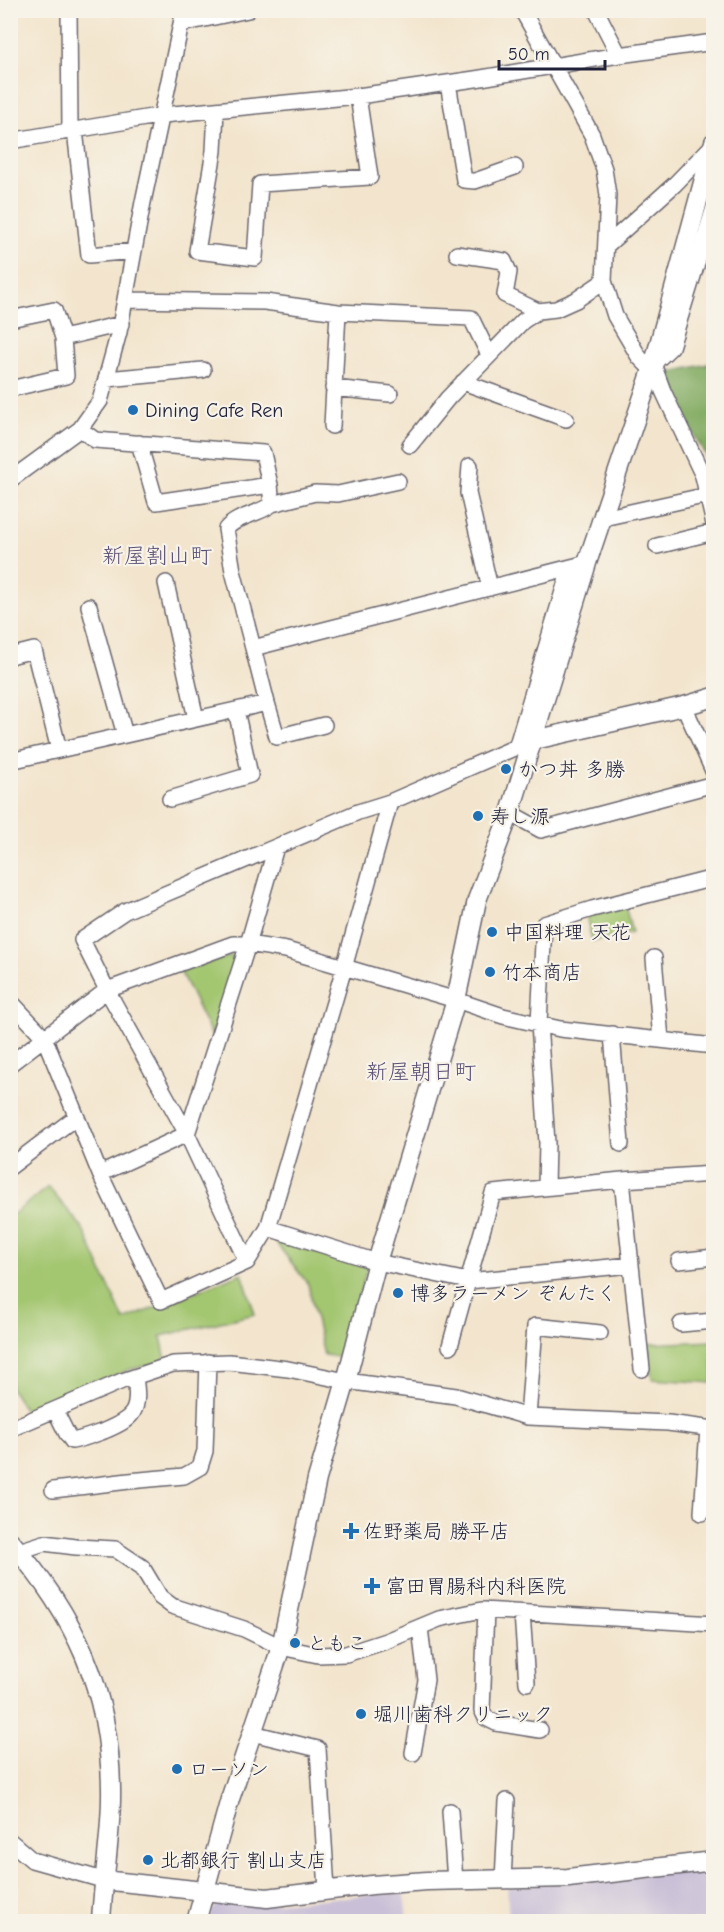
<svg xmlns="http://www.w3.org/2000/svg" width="724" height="1932" viewBox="0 0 724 1932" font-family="'Comic Neue','Klee One',sans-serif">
	<rect width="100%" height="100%" fill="#f7f3e8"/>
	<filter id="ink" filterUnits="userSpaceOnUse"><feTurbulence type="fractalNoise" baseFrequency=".0167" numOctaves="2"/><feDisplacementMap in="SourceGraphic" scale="12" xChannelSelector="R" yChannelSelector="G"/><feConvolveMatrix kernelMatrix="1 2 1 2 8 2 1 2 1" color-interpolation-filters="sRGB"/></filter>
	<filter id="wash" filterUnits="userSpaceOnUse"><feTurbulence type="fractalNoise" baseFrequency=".008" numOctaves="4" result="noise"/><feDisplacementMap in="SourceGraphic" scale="24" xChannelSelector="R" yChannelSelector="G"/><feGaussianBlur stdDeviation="1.35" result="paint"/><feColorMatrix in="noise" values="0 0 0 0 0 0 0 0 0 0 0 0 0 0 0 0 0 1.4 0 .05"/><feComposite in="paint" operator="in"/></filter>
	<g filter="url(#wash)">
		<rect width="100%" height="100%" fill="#f3e5cd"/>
		<path fill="#c9bfd7" d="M713,1868V1921H509L507,1887Z
			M404,1892L407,1921L209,1922L212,1910L219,1903L264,1904Z"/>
		<path fill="#a3c670" stroke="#627456" stroke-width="1.5" d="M625,905L632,933L592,941L586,915Z
			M234,955L239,959L212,1036L180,971Z
			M48,1187L82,1227L124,1320L242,1273L255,1314L161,1336L166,1361L128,1370L28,1415L11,1389V1216Z
			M274,1240L367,1267L343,1357L324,1355L308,1284Z
			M713,1341V1383L652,1379L648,1344Z"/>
		<path fill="#82ab62" stroke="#52664e" stroke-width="1.5" d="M713,363V466L712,467L667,386L671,372Z"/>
	</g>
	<g filter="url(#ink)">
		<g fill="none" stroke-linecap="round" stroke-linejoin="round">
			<defs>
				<path id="service" d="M710,1862L713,1922"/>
				<path id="minor" d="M69,10L70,131
					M522,10L592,135L604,169L608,195L604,281L615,316L639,357L652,370
					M596,10L619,55
					M181,24L248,10
					M448,83L464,180L475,181L515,167
					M216,110L214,151L197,251L255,258L260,184L370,177L358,96
					M75,130L89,255L134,251
					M10,141L163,115L358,96L475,79L619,55L714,42
					M714,208L671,347L653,364L663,391L703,476L714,524
					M606,246L674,185L712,146
					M457,254L504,261L509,272L505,295L538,311
					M126,300L265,302L338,312L471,318L489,355
					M10,319L54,310L63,338L66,376L10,389
					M63,338L121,324
					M107,379L203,370
					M463,382L566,419
					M333,388L390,394
					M332,426L338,312
					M80,429L95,440L263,453L270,485L156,502L139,443
					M410,445L448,398L523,321L538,311L556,309L576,300L604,281
					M470,466L468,493L490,588
					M10,480L80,429L100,401L119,332L143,202L184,10
					M272,504L315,493L338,494L398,481
					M603,518L708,495L711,486
					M657,546L714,532
					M166,583L196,719
					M89,606L125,735
					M253,648L233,571L226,529C238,515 258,515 272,504L270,485
					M10,656L34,650L59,750
					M267,703L277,737L324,725
					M684,706L714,773
					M516,748L570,568
					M10,761L267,703L253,648L587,563
					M170,799L250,775L236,710
					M510,813L541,830L714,784
					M654,958L661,1040
					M10,1001L44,1037L100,1174L161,1301L247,1262L268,1228L377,1262L468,1281L493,1193L622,1180L714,1174
					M612,1034L621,1144
					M10,1064L107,990L233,944H248L286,950L456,1000L503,1016L560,1029L714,1046
					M10,1167L76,1117
					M100,1174L187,1134L248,944L276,847
					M622,1180L642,1369
					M546,1187L547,1143L539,1023L544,924L592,909L714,878
					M268,1228L344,968L390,802
					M679,1261L714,1257
					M247,1262L187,1134L107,990L82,940L125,911L358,812L390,802L530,741
					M681,1324L714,1321
					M450,1346L468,1281L631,1265
					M55,1410L67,1434L72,1441C83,1439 93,1435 104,1431C135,1418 140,1411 135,1377
					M528,1417L535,1326L600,1333
					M10,1429L122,1381L173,1364L229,1362L288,1369L346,1381L456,1396L528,1417L668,1423L714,1429
					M53,1490L129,1481L184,1476L200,1467L205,1451L208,1362
					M702,1513L708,1429
					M19,1551L44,1543L76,1547L115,1549L142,1567L160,1597L172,1606L244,1629L281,1647L318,1655L346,1654L386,1641L439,1619L482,1610L714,1624
					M486,1610L482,1710L486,1718L496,1723L540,1730
					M522,1613L527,1683
					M252,1733L318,1749L327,1890
					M413,1753L426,1680L420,1627
					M450,1811L455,1881
					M10,1841L32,1860L103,1880
					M503,1880L507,1801"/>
				<path id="tertiary" d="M530,741L684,706L714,697
					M10,1541C75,1615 110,1690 111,1789C112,1833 103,1878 101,1922
					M103,1880L267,1898L372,1885L427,1881L568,1878L714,1861
					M196,1922L230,1799L281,1647L317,1479L346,1381L377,1262L456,1000L477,900L510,813L587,563L652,370L714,142"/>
			</defs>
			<use href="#service" stroke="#6b666e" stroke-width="10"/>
			<use href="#minor" stroke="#6b666e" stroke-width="18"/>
			<use href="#tertiary" stroke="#6b666e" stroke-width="21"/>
			<use href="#service" stroke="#fff" stroke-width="8"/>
			<use href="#minor" stroke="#fff" stroke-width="15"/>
			<use href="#tertiary" stroke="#fff" stroke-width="18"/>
		</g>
	</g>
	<g fill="#1f6fb2" stroke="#f7f3e8" stroke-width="2">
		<circle cx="133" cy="410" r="6"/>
		<circle cx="506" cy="769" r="6"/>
		<circle cx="478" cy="816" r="6"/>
		<circle cx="492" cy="932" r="6"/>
		<circle cx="490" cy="972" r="6"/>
		<circle cx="398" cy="1293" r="6"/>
		<path d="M348 1522h6v6h6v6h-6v6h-6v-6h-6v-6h6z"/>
		<path d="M369 1577h6v6h6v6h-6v6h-6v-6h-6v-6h6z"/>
		<circle cx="295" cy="1643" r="6"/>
		<circle cx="361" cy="1714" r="6"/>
		<circle cx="177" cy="1769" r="6"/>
		<circle cx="148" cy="1860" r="6"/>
	</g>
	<g text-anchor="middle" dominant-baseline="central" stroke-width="4.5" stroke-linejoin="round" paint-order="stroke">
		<g font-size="20" fill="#22223b" stroke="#f7f3e8" text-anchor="start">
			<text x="145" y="410">Dining Cafe Ren</text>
			<text x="518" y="769">かつ丼 多勝</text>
			<text x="490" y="816">寿し源</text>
			<text x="504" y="932">中国料理 天花</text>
			<text x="502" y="972">竹本商店</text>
			<text x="410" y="1293">博多ラーメン ぞんたく</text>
			<text x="363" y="1531">佐野薬局 勝平店</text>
			<text x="386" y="1586">富田胃腸科内科医院</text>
			<text x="307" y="1643">ともこ</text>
			<text x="373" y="1714">堀川歯科クリニック</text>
			<text x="189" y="1769">ローソン</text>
			<text x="160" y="1860">北都銀行 割山支店</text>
		</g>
		<g font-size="22" fill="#5b4f75" stroke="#f7f3e8">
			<text x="157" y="556">新屋割山町</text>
			<text x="421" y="1072">新屋朝日町</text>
		</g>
	</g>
	<rect width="724" height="1932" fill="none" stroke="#f7f3e8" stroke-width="36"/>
	<path d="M499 60v9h106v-9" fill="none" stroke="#22223b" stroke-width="3"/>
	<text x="508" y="60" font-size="18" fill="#22223b" stroke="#f7f3e8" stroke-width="4.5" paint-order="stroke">50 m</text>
</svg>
